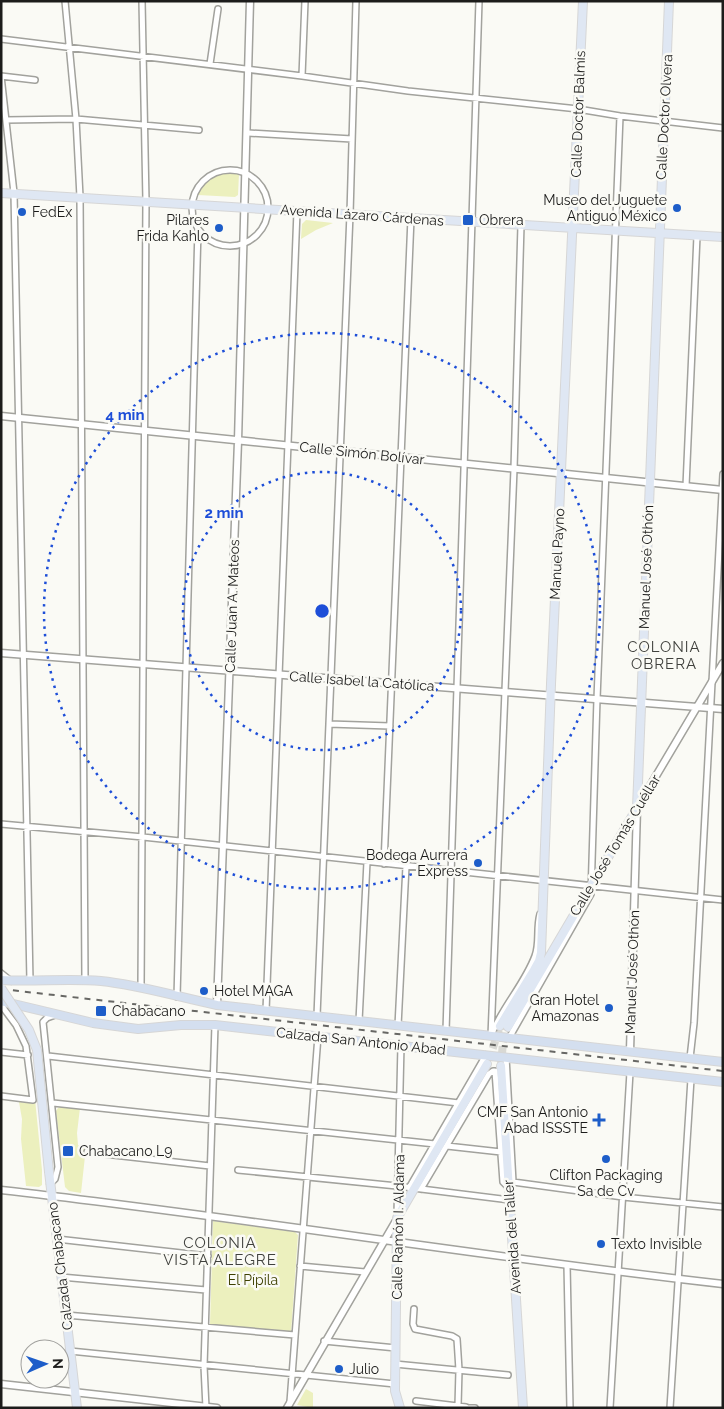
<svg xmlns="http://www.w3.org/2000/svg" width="724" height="1409" viewBox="0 0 724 1409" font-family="Raleway,sans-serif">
	<rect width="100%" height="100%" fill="#fafaf5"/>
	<path fill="#ecf0be" d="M233,172L239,174L238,195L235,197L198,195C205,180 217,173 233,172Z
		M306,220L333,223L316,230L301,239L302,224Z
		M35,1099L42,1170V1185L39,1187L26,1186L21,1139L22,1119L19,1102L32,1103Z
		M63,1106L80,1108L77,1133L78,1145L86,1147L81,1193L69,1191L65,1187L56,1111L58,1108Z
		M213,1221L295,1232L298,1235L291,1333L210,1325Z
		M306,1389L313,1393V1408L297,1405Z"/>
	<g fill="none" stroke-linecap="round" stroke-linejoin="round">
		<path stroke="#d9d9d4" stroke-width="8" stroke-dasharray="8 4" stroke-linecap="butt" d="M489,1060L500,1026
			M501,1066L503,1042L508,1027"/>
		<defs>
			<path id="minor" d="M65,1L76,119L80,197L85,980
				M1,39L302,76L408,91L578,109L620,116L723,128
				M210,64L218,9
				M1,76L14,193L30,981
				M1,76L35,80
				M302,76L305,1
				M6,120L76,119L199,130
				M248,133L352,139
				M192 208a38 38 0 1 1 76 0a38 38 0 1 1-76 0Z
				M686,486L697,236
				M329,724L390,726
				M1,824L143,837L723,900
				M384,864L411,218
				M1,973L11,981
				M141,987L146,201L142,1
				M177,997L198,229
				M1,1005L16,1025L26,1046L33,1100L1,1096
				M266,1011L297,211
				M317,1016L350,214L356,1
				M359,1021L367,862
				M398,1026L406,866
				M446,1031L479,1
				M493,1031C504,1005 525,983 535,956C540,943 536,928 540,914
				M491,1036L514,469L521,225
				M509,1038L591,894L597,699L620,116
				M1,1052L28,1055
				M48,1056L459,1103
				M690,1058L694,1023L723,474
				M53,1103L435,1144
				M447,1146L501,1152
				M87,1152L210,1166
				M238,1170L397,1186L510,1200
				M513,1182L623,1197L723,1207
				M50,1184L55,1179L58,1167L43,1022L47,1018L55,1015
				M409,1188L486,1055
				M421,1189L489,1074L493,1071H495L503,1182L509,1188L513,1182L506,1057
				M397,1215L401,1045
				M57,1239L208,1256
				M567,1265L570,1408
				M300,1266L365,1272
				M61,1277L206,1290
				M414,1309L413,1324L415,1329L452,1336L457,1339L459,1370L458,1406
				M66,1315L295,1335
				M324,1341L396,1348
				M70,1351L395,1384
				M395,1364L508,1375
				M416,1401L466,1407
				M290,1402L318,1036
				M206,1408L204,1366L215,1025
				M466,1408H475
				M610,1408L630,1072
				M670,1408L691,1079"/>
			<path id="tertiary" d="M1,416L723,490
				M1,653L723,709
				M217,1005L238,441L250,1
				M630,1051L637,808L723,663
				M1,1190C242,1217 482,1257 723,1284
				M1,1384L217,1408
				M287,1408L397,1219"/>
			<path id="primary" d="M1,193L723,237
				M500,1026L534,970L539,961L541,953L551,684L583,1
				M508,1027L637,808L669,1
				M501,1066L523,1408
				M49,1172L77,1408
				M400,1408L395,1391L397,1218L487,1064"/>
			<path id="trunk" d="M1,980C34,982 68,978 101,981C140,985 178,997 217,1005L723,1062
				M1,1001L93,1023L138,1029L181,1025H215L723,1082"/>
		</defs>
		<use href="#minor" stroke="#a2a29d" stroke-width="8"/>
		<use href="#tertiary" stroke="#a2a29d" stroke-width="9"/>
		<use href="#primary" stroke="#d6d6d6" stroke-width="10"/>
		<use href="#trunk" stroke="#d6d6d6" stroke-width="10"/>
		<use href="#minor" stroke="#fff" stroke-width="5"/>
		<use href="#tertiary" stroke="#fff" stroke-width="6"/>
		<use href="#primary" stroke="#dfe7f3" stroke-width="8"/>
		<use href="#trunk" stroke="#d4dfef" stroke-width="8"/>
		<path stroke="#676764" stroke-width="2" stroke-dasharray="6 6" stroke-linecap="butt" d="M1,989L723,1071"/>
		<defs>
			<path id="primary-bridge" d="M1,988L29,1030L37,1050L49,1172"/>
		</defs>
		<use href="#primary-bridge" stroke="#d6d6d6" stroke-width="10" stroke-linecap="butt"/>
		<use href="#primary-bridge" stroke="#dfe7f3" stroke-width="8"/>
	</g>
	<g fill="none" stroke="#1d4ed8" stroke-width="2.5" stroke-dasharray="2.5 5">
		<circle cx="322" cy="611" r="139"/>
		<circle cx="322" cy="611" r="278"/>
	</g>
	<g fill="#1d5dc9" stroke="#fafaf5" stroke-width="2">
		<circle cx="677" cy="208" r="5"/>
		<circle cx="22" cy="212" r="5"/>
		<rect x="462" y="214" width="12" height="12" rx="2.5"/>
		<circle cx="219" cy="228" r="5"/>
		<circle cx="478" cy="863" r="5"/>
		<circle cx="204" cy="991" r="5"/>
		<circle cx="609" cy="1008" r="5"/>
		<rect x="95" y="1005" width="12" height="12" rx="2.5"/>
		<path d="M596.5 1112.5h5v5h5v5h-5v5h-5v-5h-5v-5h5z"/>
		<rect x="62" y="1145" width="12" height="12" rx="2.5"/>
		<circle cx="606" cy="1159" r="5"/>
		<circle cx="601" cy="1244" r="5"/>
		<circle cx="339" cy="1369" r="5"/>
	</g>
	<g text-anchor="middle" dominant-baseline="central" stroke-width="5" stroke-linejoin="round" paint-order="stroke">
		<g font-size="14" fill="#1c1c1b" stroke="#fafaf5">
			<text transform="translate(578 114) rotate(-88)">Calle Doctor Balmis</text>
			<text transform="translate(664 117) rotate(-87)">Calle Doctor Olvera</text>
			<text transform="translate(362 215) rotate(4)">Avenida Lázaro Cárdenas</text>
			<text transform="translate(362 453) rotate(6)">Calle Simón Bolívar</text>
			<text transform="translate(557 554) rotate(-87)">Manuel Payno</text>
			<text transform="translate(646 567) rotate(-88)">Manuel José Othón</text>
			<text transform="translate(232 606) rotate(-88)">Calle Juan A. Mateos</text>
			<text transform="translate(362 681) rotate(4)">Calle Isabel la Católica</text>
			<text transform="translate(615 845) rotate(-59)">Calle José Tomás Cuéllar</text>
			<text transform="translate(632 972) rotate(-88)">Manuel José Othón</text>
			<text transform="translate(361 1041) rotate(6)">Calzada San Antonio Abad</text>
			<text transform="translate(398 1227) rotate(-89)">Calle Ramón I. Aldama</text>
			<text transform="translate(512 1237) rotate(-94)">Avenida del Taller</text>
			<text transform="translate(60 1266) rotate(-97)">Calzada Chabacano</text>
		</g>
		<g font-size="14" fill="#1c1c1b" stroke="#fafaf5" text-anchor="start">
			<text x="667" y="200" text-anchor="end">Museo del Juguete<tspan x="667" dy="16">Antiguo México</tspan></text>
			<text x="32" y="212">FedEx</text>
			<text x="209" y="220" text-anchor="end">Pilares<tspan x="209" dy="16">Frida Kahlo</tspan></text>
			<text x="479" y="220">Obrera</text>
			<text x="468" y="855" text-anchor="end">Bodega Aurrera<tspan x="468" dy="16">Express</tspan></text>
			<text x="214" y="991">Hotel MAGA</text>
			<text x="599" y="1000" text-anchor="end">Gran Hotel<tspan x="599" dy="16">Amazonas</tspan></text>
			<text x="112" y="1011">Chabacano</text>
			<text x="588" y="1112" text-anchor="end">CMF San Antonio<tspan x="588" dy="16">Abad ISSSTE</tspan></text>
			<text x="79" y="1151">Chabacano L9</text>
			<text x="606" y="1175" text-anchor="middle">Clifton Packaging<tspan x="606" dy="16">Sa de Cv</tspan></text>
			<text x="611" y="1244">Texto Invisible</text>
			<text x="349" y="1369">Julio</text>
		</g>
		<g font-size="14" fill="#3f4102" stroke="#fafaf5">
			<text x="253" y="1280">El Pípila</text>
		</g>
		<g font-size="15" letter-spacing="1" fill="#40413d" stroke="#fafaf5">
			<text x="664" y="647">COLONIA<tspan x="664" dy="17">OBRERA</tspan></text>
			<text x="220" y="1243">COLONIA<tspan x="220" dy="17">VISTA ALEGRE</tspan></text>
		</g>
	</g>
	<circle cx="322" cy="611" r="8" fill="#1d4ed8" stroke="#fafaf5" stroke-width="2.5"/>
	<g font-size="15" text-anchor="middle" font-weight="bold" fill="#1d4ed8" stroke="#fafaf5" stroke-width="5" stroke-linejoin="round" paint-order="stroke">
		<text x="125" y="420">4 min</text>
		<text x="224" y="518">2 min</text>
	</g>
	<rect width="724" height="1409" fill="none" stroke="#1c1c1b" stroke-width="5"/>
	<g transform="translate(45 1364) rotate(88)"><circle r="24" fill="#fafaf5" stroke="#a1a19e"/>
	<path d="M0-4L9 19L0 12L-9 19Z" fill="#1d5dc9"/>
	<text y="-8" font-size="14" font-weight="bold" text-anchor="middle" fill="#1c1c1b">N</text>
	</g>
</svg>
